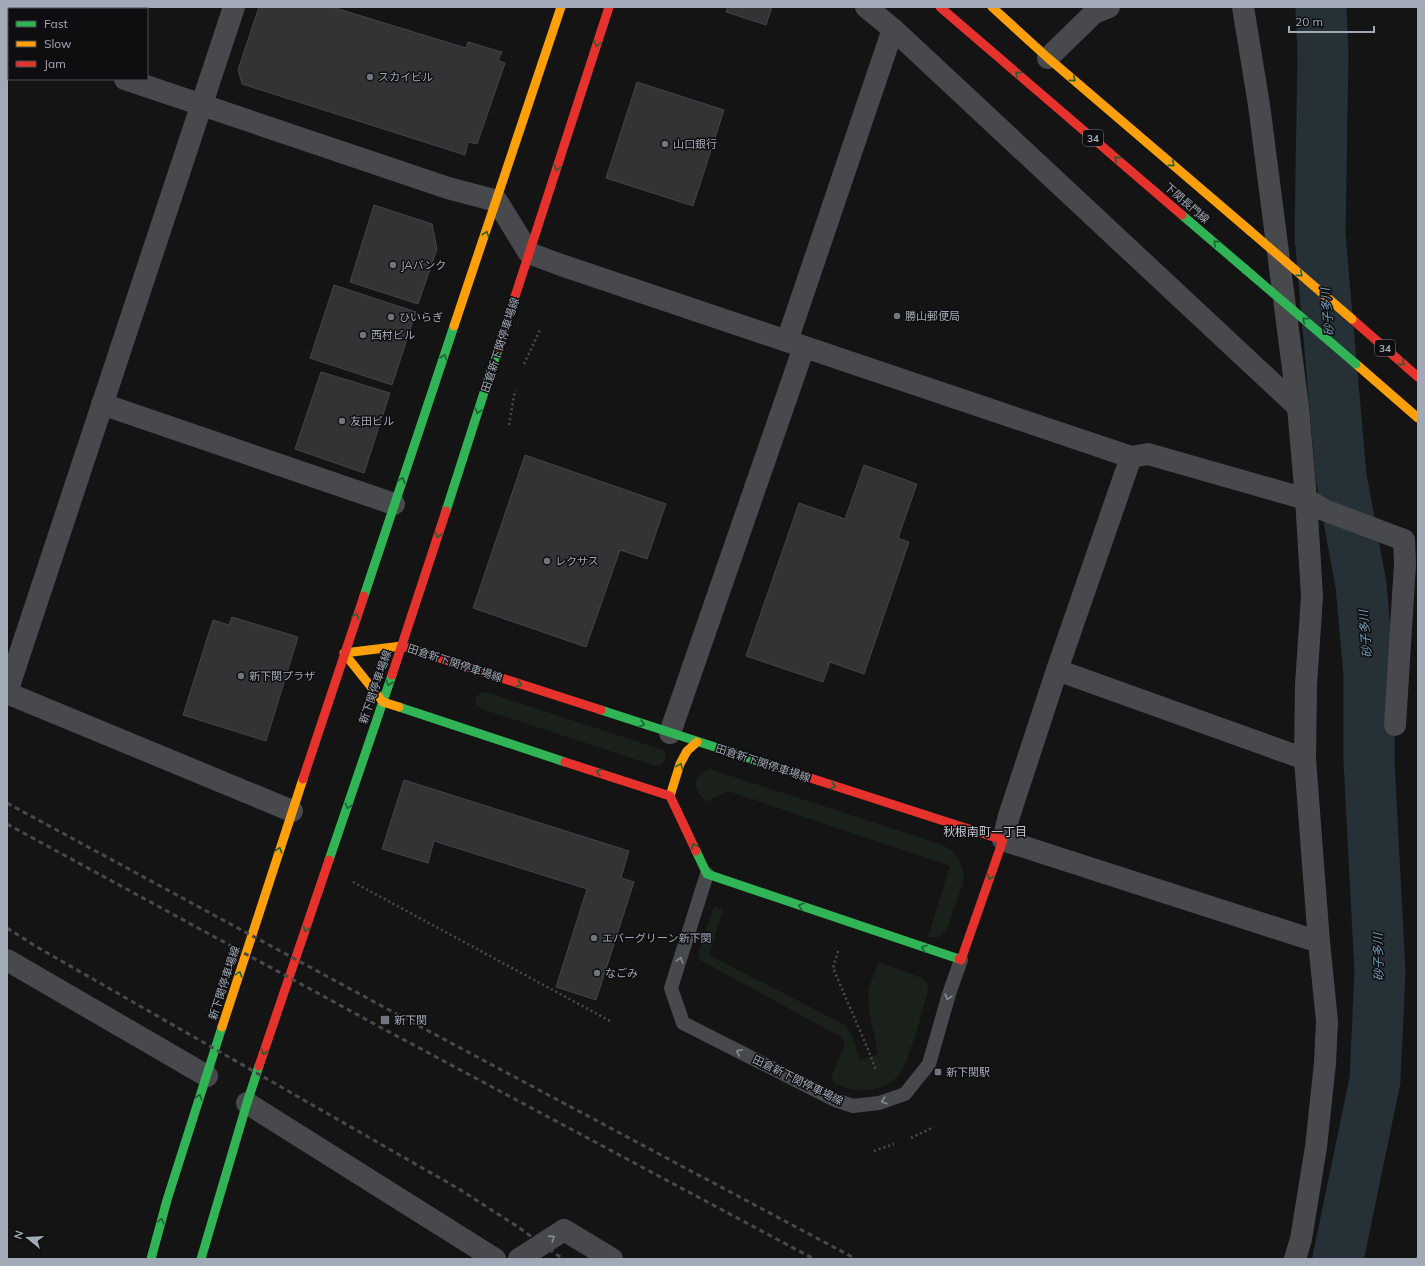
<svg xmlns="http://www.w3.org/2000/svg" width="1425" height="1266" viewBox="0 0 1425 1266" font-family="Mulish,'Noto Sans JP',sans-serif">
	<rect width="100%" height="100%" fill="#141414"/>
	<path fill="#1a211a" d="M482,692L489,693L663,750L666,755L665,760L661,765L655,766L482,709L476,705L475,701L477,696Z
		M710,769L942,845L953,851L960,862L964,874L962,886L949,923L946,930L939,937H928L950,866L728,791L706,802C703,798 698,793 696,788C693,778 702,772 710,769Z
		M714,906L723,910L709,955L845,1025L851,1033L860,1060L878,1054L869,1010L868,990L878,962L920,977L927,982L928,991C923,1009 909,1064 898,1076C889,1086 870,1092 856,1090C849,1089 842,1086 835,1084L831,1078L845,1043L841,1037L700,960L698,954Z"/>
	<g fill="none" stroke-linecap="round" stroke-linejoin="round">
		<path stroke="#263037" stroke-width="51" d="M1321,7L1323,53L1320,235L1341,476L1361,585L1369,674V761L1380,972L1375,1080L1338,1259"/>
	</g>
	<path fill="#333335" stroke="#424448" d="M259,7H332L466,48L468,42L502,52L498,60L505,63L477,144L468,142L465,155L242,84L238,70Z
		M728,7H772L766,25L726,12Z
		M637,82L724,110L693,206L606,178Z
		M374,205L432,224L437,249L418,304L350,282Z
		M334,285L416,312L392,385L310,358Z
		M321,372L390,393L364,473L295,449Z
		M525,455L666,504L647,559L620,550L586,647L473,608Z
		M864,465L917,484L898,538L909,542L864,674L830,662L823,682L746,656L799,503L845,519Z
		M232,617L298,637L266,741L183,715L213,620L229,625Z
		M404,780L629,851L621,878L634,882L596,1000L556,987L587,889L434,841L428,863L382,849Z"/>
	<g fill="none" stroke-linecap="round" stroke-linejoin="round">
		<path stroke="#494b4e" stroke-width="2.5" stroke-dasharray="2 3" stroke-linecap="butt" d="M524,364L540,330
			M509,425L515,390
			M353,882L612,1022
			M838,951L833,968L867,1047L876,1070
			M911,1138L934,1127
			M874,1151L894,1144"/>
		<path stroke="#47494d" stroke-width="14" d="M707,874L671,988L683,1023L835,1100L853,1106L879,1103L905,1094L929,1064L949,994L961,960"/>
		<path stroke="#47494d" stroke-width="22" d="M866,7L893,29L1298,407
			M1243,7L1259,105L1298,407L1306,499L1312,596L1306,685L1305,759L1319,942L1327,1021L1325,1063L1316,1147L1301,1239L1295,1259
			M7,39L9,40
			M1048,58L1094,13L1109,7
			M125,79L448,188L497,201L529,253L561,265L1131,457L1148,454L1306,499L1324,510L1404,540L1405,564L1395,725
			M787,341L893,29
			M102,404L394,504
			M1131,457L1057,670L1009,816L1003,840L1319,942
			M1057,670L1305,759
			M7,692L234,7
			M7,693L292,811
			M670,733L804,347
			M7,960L207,1076
			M247,1103L495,1259
			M519,1259L564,1230L612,1259"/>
		<path stroke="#30b455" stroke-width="9" d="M1182,215L1245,269
			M446,511L498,349
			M364,596L454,326
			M399,707L565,762
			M601,710L798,774
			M696,851L707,874L959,959
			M329,860L392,675
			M151,1259L167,1200L222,1027
			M201,1259L247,1103L259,1066"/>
		<path stroke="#ff9f0a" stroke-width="9" d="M992,7L1048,58L1249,230
			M454,326L561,7
			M1356,364L1418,418
			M399,707L383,702L344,653L402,646
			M670,796L680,764L687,751L697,742
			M222,1027L303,779"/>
		<path stroke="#e5322d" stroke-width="9" d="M940,7L1182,215
			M1352,319L1418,377
			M498,349L609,7
			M402,646L601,710
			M392,675L446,511
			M565,762L670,796L696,851
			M798,774L1003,840L961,960L959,959
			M303,779L364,596
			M259,1066L329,860"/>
		<path stroke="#47494c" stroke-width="3" stroke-dasharray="5 4" stroke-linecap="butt" d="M7,803L391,1011L856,1259
			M7,824L380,1027L814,1259
			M7,928L37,947L459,1189L518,1227L563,1259
			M1418,1259V1256"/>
		<path stroke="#30b455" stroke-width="9" d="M1245,269L1356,364"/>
		<path stroke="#ff9f0a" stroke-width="9" d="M1249,230L1352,319"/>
	</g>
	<defs><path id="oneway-chevron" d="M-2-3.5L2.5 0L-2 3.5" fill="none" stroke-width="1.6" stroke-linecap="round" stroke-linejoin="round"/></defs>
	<g stroke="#1f6132">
		<use href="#oneway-chevron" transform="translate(597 44) rotate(108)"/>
		<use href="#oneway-chevron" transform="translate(1018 74) rotate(-139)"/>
		<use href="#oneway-chevron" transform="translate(1073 79) rotate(40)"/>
		<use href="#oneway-chevron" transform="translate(1117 159) rotate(-139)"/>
		<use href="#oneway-chevron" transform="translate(1172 164) rotate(40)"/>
		<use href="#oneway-chevron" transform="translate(557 168) rotate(108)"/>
		<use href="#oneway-chevron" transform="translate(486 234) rotate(-71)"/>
		<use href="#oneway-chevron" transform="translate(1216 243) rotate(-139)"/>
		<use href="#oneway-chevron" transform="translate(1300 274) rotate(41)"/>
		<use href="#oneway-chevron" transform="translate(1305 320) rotate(-139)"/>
		<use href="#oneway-chevron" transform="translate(444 357) rotate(-71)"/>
		<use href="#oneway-chevron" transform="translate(1402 363) rotate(41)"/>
		<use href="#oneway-chevron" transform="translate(478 411) rotate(108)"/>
		<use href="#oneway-chevron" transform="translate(402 480) rotate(-71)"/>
		<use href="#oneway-chevron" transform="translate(438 535) rotate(108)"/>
		<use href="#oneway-chevron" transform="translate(356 616) rotate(-71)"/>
		<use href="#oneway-chevron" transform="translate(389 683) rotate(109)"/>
		<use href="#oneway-chevron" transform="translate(519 684) rotate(18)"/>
		<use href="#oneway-chevron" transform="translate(642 724) rotate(18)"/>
		<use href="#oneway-chevron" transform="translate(680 766) rotate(-69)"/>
		<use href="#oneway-chevron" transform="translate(599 772) rotate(-162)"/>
		<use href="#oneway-chevron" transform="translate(833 786) rotate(18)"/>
		<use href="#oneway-chevron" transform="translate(348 806) rotate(109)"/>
		<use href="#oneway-chevron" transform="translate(694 846) rotate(-115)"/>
		<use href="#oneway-chevron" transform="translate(279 850) rotate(-72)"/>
		<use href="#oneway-chevron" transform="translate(990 877) rotate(109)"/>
		<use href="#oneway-chevron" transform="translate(801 906) rotate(-161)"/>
		<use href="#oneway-chevron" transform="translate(306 929) rotate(109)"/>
		<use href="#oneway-chevron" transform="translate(924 948) rotate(-161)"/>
		<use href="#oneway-chevron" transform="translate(239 974) rotate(-72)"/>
		<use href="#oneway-chevron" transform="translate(264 1052) rotate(109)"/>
		<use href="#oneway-chevron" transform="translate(199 1097) rotate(-72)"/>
		<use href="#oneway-chevron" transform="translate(161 1221) rotate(-75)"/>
	</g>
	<g stroke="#878d97">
		<use href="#oneway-chevron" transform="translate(680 960) rotate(-72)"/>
		<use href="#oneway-chevron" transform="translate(948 997) rotate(106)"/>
		<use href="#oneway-chevron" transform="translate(739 1052) rotate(-153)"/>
		<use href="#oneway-chevron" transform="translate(884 1101) rotate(162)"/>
		<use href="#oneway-chevron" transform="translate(552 1238) rotate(-33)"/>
	</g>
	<g fill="#71767e" stroke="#0e0e10" stroke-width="1.5">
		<circle cx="370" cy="77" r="4"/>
		<circle cx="665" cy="144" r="4"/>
		<circle cx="393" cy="265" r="4"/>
		<circle cx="897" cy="316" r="4"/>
		<circle cx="391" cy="317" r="4"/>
		<circle cx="363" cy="335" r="4"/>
		<circle cx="342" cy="421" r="4"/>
		<circle cx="547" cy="561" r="4"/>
		<circle cx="241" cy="676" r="4"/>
		<circle cx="594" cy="938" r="4"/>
		<circle cx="597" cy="973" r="4"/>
		<rect x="380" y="1015" width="10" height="10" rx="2"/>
		<rect x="934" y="1068" width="8" height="8" rx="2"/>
	</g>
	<g text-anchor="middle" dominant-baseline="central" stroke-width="3" stroke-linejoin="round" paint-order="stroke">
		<g fill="#0e0e10" stroke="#767b85" stroke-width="1">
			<rect x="1083" y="130" width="20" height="16" rx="3"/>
			<rect x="1375" y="340" width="20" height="16" rx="3"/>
		</g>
		<g font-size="10" font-weight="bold" fill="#a3aab7">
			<text x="1093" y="138">34</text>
			<text x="1385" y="348">34</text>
		</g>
		<g font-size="11" fill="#a3aab7" stroke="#0e0e10" text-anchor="start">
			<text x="378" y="77">スカイビル</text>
			<text x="673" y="144">山口銀行</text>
			<text x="401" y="265">JAバンク</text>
			<text x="905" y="316">勝山郵便局</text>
			<text x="399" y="317">ひいらぎ</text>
			<text x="371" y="335">西村ビル</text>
			<text x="350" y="421">友田ビル</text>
			<text x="555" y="561">レクサス</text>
			<text x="249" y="676">新下関プラザ</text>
			<text x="602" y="938">エバーグリーン新下関</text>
			<text x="605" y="973">なごみ</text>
			<text x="394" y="1020">新下関</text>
			<text x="946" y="1072">新下関駅</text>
		</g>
		<g font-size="11" fill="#a3aab7" stroke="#0e0e10">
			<text transform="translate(1187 203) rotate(41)">下関長門線</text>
			<text transform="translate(500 345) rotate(-72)">田倉新下関停車場線</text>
			<text transform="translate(455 663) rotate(18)">田倉新下関停車場線</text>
			<text transform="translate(375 687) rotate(-71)">新下関停車場線</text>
			<text transform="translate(763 763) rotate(18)">田倉新下関停車場線</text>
			<text transform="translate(224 983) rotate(-72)">新下関停車場線</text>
			<text transform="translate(798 1080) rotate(26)">田倉新下関停車場線</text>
		</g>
		<g font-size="12" font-style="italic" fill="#769bb6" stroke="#0e0e10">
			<text transform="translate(1327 312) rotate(-95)">砂子多川</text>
			<text transform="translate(1365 634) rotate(-95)">砂子多川</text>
			<text transform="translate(1378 957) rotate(-91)">砂子多川</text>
		</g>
		<g font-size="12" fill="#c4c9d2" stroke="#0e0e10">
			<text x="985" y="831">秋根南町一丁目</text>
		</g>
	</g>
	<rect width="1425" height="1266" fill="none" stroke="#a3aab7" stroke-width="16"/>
	<rect x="8" y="8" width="140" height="72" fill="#0e0e10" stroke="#4a4c53"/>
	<rect x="16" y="21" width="20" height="6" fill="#30b455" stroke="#4a4c53"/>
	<text x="44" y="28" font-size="12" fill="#a3aab7">Fast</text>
	<rect x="16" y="41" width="20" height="6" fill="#ff9f0a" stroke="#4a4c53"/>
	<text x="44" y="48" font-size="12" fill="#a3aab7">Slow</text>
	<rect x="16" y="61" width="20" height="6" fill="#e5322d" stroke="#4a4c53"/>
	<text x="44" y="68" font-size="12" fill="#a3aab7">Jam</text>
	<g transform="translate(28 1238) rotate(288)" stroke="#0e0e10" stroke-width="3" paint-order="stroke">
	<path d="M0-3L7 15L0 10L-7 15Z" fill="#a3aab7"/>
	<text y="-6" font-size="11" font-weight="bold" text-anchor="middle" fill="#a3aab7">N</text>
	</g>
	<path d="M1289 26v6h85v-6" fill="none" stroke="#a3aab7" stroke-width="2"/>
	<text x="1295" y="26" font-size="12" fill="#a3aab7" stroke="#0e0e10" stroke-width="3" paint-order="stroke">20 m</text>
</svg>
